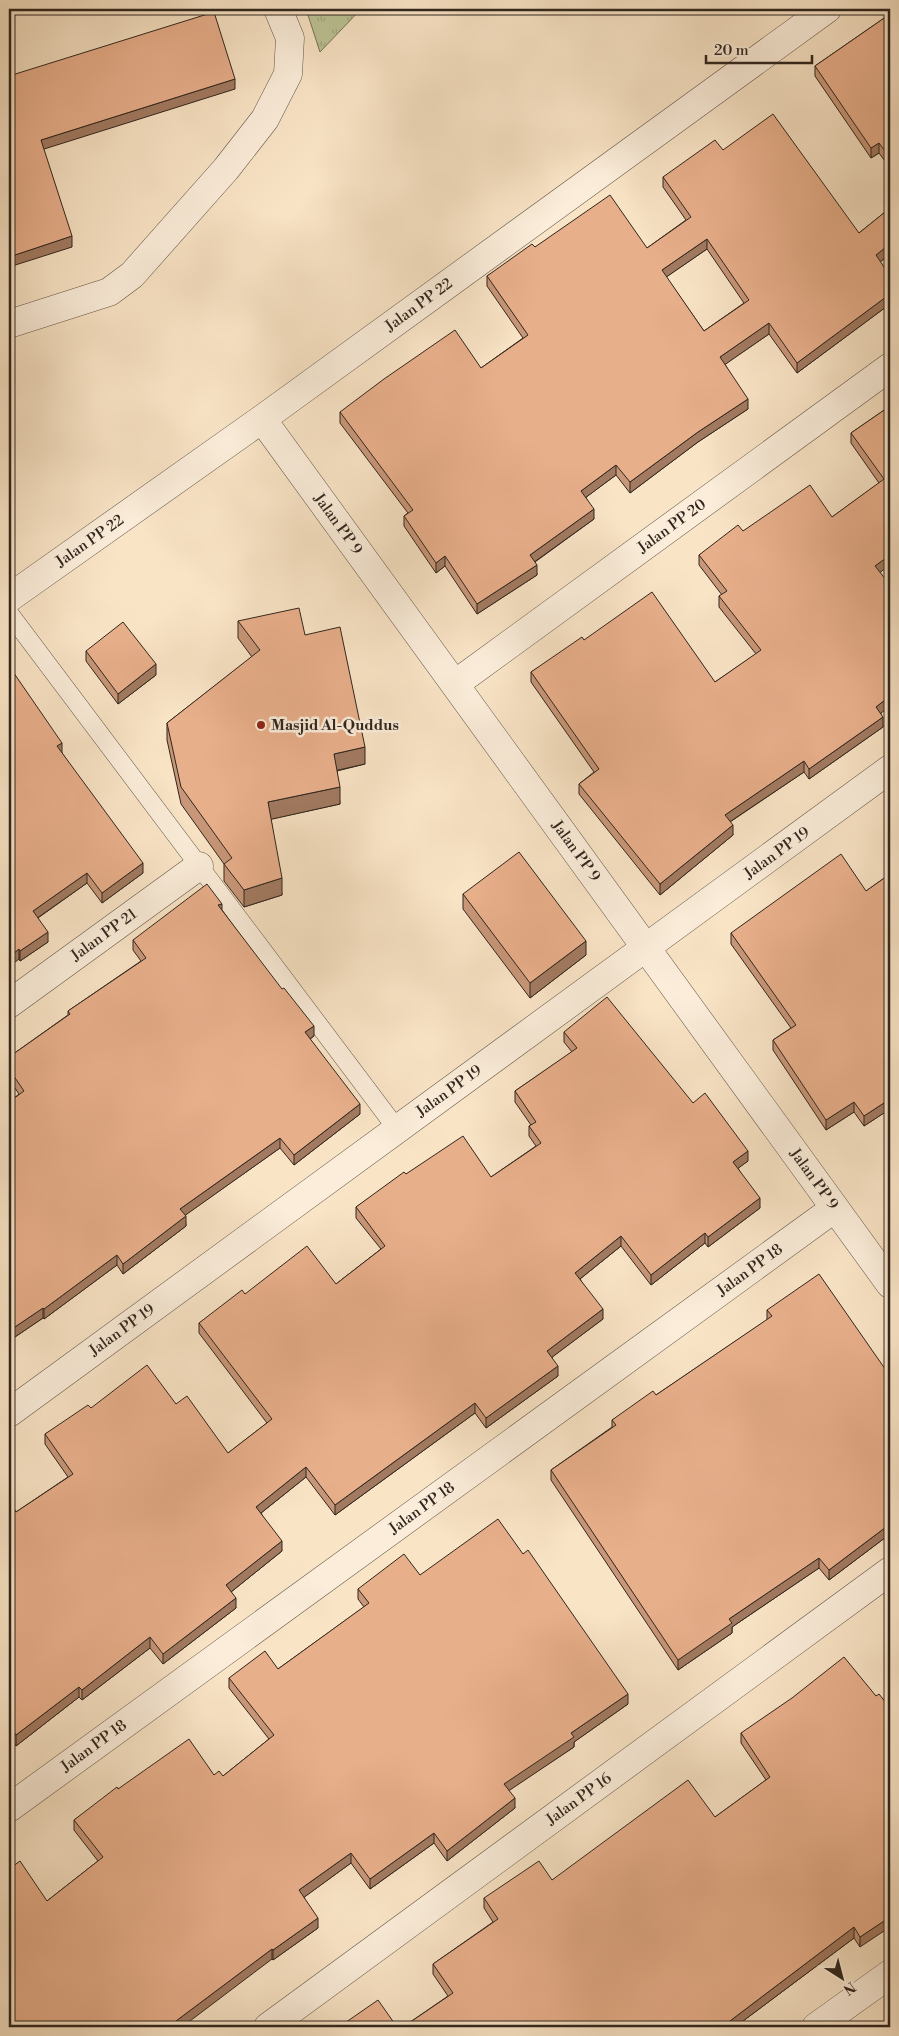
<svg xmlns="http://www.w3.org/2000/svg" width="899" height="2036" viewBox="0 0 899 2036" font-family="'Libre Bodoni',serif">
	<defs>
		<pattern id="grass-tufts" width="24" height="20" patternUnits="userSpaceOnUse" patternTransform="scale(1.25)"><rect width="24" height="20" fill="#bcc496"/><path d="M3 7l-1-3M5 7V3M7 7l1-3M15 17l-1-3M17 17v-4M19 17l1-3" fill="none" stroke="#a2a881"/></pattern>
	</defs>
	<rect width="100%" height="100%" fill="#f9e4c6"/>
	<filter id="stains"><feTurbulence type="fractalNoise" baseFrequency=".004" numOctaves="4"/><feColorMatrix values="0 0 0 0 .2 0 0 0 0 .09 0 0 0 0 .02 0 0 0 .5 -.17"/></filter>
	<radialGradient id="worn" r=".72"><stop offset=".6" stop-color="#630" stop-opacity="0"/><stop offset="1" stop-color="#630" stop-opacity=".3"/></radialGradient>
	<path fill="url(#grass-tufts)" stroke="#76755a" d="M306,9H361L320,52Z"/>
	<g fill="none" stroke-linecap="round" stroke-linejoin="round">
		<defs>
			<path id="service" d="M9,613L397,1129"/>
			<path id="minor" d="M9,324L109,292L132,275L226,169L265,119L288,74L290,38L278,9
				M262,419L890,1284
				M9,598L262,419L827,9
				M455,684L890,367
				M9,1004L199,866
				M9,1413C302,1198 597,985 890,769
				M9,1808L835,1208
				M268,2027L890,1571
				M816,2027L890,1974"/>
		</defs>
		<use href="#service" stroke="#625648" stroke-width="19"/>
		<use href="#minor" stroke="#625648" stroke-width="29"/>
		<use href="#service" stroke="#fbedda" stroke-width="18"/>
		<use href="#minor" stroke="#fbedda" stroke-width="28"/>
	</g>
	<path fill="#c89678" stroke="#30261e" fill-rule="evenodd" d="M890,14V168L879,153L871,158L815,76V66Z
		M723,150L859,233L890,208V254L880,262L890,276V304L797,373L769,334L725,364L748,409L698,442L630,493L616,475L586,497L594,519L535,562L537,575L477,614L445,566L436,573L404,526V516L408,513L340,423V412L481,368L523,338L487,286V276L535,247L647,248L686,220L663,187V177ZM707,249L744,303L704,331L666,277Z
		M890,406L880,572L881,714L883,727L809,779L804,772L730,822L733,835L660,895L579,794V784L594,772L531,682V672L584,640L715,682L756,654L719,607V596L722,595L699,565V555L743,531L832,517L879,483L851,443V433Z
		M238,621L305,635L365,764L337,771L340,804L271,819L282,895L244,907L224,881V864L181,804L167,740V723L252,657L238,638Z
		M86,651L156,675L118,704L86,661Z
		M9,666L62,753L143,873L102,903L87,883L38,918L48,942L20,961L19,959Z
		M890,874V1109L864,1126L854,1112L826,1130L773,1050V1040L791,1028L731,944V933L866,891Z
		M463,894L586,955L530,998L463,909Z
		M222,910L314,1036L310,1039L360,1114L294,1165L280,1148L185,1215L186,1226L123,1274L117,1265L44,1319L43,1318L9,1341V1102L19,1094L9,1079V1057L68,1015V1011L141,961L133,950V940Z
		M564,1032L693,1103L748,1161L738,1168L760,1208L708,1247L705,1243L651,1285L621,1246L580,1279L603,1319L552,1357L558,1376L486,1428L475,1413L335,1515L306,1477L261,1513L282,1551L231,1592L236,1608L163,1664L150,1648L82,1700L79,1697L16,1746L9,1736V1501L16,1512L68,1477L45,1444V1434L91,1408L176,1404L228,1453L267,1423L199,1333V1323L245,1294L336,1284L381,1249L356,1218V1207L406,1174L491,1177L536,1146L529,1136V1126L531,1125L515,1102V1091L572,1052L564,1042Z
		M767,1310L890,1376V1534L829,1580L819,1568L732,1627V1633L678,1670L551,1480V1470L612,1427V1420L656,1395L767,1320Z
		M420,1575L628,1704L574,1742V1747L509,1790L515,1808L447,1861L434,1843L370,1889L351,1863L304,1897L318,1928L273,1960L272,1959L47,1901L98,1861L74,1830V1820L118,1789L214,1775L223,1776L269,1739L229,1688V1678L278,1669L364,1607L358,1599V1589Z
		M876,1696L860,1947L854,1938L735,2027H403L448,1996L433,1974V1964L493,1922L484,1908V1898L552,1880L715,1817L766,1780L741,1743V1733Z"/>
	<path fill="#a27a61" stroke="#30261e" d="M235,79V89L41,150V140Z
		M879,143V153L871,158V148Z
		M72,236V247L9,267V257Z
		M707,239V249L662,280V270Z
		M890,244V254L876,265V255Z
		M890,294V304L797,373V363Z
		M769,323V334L720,368V357Z
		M748,399V409L698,442L630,493V482L698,432Z
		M616,465V475L581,501V491Z
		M594,509V519L530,565V555Z
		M890,555V565L875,576V566Z
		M445,556V566L436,573V563Z
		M537,565V575L477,614V604Z
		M156,664V675L118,704V694Z
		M890,696V706L876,717V707Z
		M883,717V727L809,779V769Z
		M62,743V753L57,756V746Z
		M365,747V764L334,771V754Z
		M804,761V772L725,825V815Z
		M340,787V804L268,820V802Z
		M733,825V835L660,895V884Z
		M143,863V873L102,903V893Z
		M87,873V883L33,921V911Z
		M282,878V895L244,907V890Z
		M222,904V914L218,905Z
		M48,932V942L20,961V951Z
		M586,941V955L530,998V983Z
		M19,949V959L9,967V957Z
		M314,1026V1036L305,1042V1032Z
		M890,1099V1109L864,1126V1116Z
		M854,1102V1112L826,1130V1120Z
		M360,1104V1114L294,1165V1155Z
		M280,1138V1148L180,1219V1209Z
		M748,1151V1161L733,1172V1162Z
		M760,1198V1208L708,1247V1237Z
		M186,1216V1226L123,1274V1264Z
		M705,1233V1243L651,1285V1275Z
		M621,1236V1246L575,1283V1273Z
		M117,1255V1265L44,1319V1309Z
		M43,1308V1318L9,1341V1331Z
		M603,1309V1319L547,1361V1351Z
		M558,1366V1376L486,1428V1418Z
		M475,1403V1413L335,1515V1505Z
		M306,1467V1477L256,1517V1507Z
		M890,1524V1534L829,1580V1570Z
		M282,1541V1551L226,1596V1585Z
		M819,1558V1568L732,1627V1633L678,1670V1660L729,1619Z
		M236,1598V1608L163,1664V1654Z
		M150,1637V1648L82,1700V1690Z
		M79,1687V1697L16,1746V1735Z
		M628,1694V1704L574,1742V1747L504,1794V1784L571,1733Z
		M515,1798V1808L447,1861V1851Z
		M434,1833V1843L370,1889V1879Z
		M351,1853V1863L299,1901V1890Z
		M890,1917V1927L860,1947V1937Z
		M318,1918V1928L273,1960V1950Z
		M854,1927V1938L735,2027H722Z
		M272,1949V1959L182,2027H168Z"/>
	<path fill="#e8af8b" stroke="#30261e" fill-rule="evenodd" d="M214,12L235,79L41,140L72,236L9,257V76Z
		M890,14V158L879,143L871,148L815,66Z
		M773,114L859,233L890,208V244L876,255L890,276V294L797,363L769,323L720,357L748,399L698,432L630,482L616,465L581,491L594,509L530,555L537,565L477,604L445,556L436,563L404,516L413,510L340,412L384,379L455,330L481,368L528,335L487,276L532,244L535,247L610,195L647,248L691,217L663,177L715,140L723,150ZM707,239L749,300L704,331L662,270Z
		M890,406V555L875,566L890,585V696L876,707L883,717L809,769L804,761L725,815L733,825L660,884L579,784L599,769L531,672L582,637L584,640L652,592L715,682L761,650L719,596L727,591L699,555L738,525L743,531L810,485L832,517L884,479L851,433Z
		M299,608L305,635L340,627L365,747L334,754L340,787L268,802L282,878L244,890L224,864L232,858L181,787L167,723L260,650L238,621Z
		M123,622L156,664L118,694L86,651Z
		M9,666L62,743L57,746L143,863L102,893L87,873L33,911L48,932L20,951L19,949L9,957Z
		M519,852L586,941L530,983L463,894Z
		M841,854L866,891L890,874V1099L864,1116L854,1102L826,1120L773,1040L796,1025L731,933Z
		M207,884L222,904L218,905L282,989L284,988L314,1026L305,1032L360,1104L294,1155L280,1138L180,1209L186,1216L123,1264L117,1255L44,1309L43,1308L9,1331V1102L24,1091L9,1069V1057L70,1014L68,1011L146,958L133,940Z
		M607,997L693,1103L705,1093L748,1151L733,1162L760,1198L708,1237L705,1233L651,1275L621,1236L575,1273L603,1309L547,1351L558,1366L486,1418L475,1403L335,1505L306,1467L256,1507L282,1541L226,1585L236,1598L163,1654L150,1637L82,1690L79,1687L16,1735L9,1725V1501L16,1512L73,1474L45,1434L88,1405L91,1408L147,1365L176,1404L187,1396L228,1453L272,1419L199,1323L242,1290L245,1294L307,1246L336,1284L385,1246L356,1207L404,1172L406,1174L463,1136L491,1177L541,1143L529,1126L536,1122L515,1091L577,1048L564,1032Z
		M819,1274L890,1376V1524L829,1570L819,1558L729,1619L732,1623L678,1660L551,1470L616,1425L612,1420L653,1391L656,1395L772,1316L767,1310Z
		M498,1519L523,1554L528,1550L628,1694L571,1733L574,1737L504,1784L515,1798L447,1851L434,1833L370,1879L351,1853L299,1890L318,1918L273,1950L272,1949L168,2027H9V1869L20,1861L47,1901L103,1857L74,1820L117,1787L118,1789L189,1739L214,1775L219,1771L223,1776L274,1735L229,1678L265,1651L278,1669L369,1603L358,1589L404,1554L420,1575Z
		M844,1657L876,1696L879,1694L890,1708V1917L860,1937L854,1927L722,2027H467L466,2026L464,2027H403L453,1993L433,1964L498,1919L484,1898L539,1861L552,1880L688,1780L715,1817L770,1777L741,1733L792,1698Z
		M378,2000L397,2027H339Z"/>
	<circle fill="#8f2418" stroke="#fbedda" stroke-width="2" cx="261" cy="725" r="5"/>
	<g text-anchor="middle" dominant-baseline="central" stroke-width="5" stroke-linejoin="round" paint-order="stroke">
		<g font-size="15" fill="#30261e" stroke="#fbedda">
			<text transform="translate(419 305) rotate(-36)">Jalan PP 22</text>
			<text transform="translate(338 524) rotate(54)">Jalan PP 9</text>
			<text transform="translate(672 526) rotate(-36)">Jalan PP 20</text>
			<text transform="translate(90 541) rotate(-35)">Jalan PP 22</text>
			<text transform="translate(576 851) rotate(54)">Jalan PP 9</text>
			<text transform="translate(777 853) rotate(-36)">Jalan PP 19</text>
			<text transform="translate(104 935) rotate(-36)">Jalan PP 21</text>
			<text transform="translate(449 1091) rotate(-36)">Jalan PP 19</text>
			<text transform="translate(814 1179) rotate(54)">Jalan PP 9</text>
			<text transform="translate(750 1270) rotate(-36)">Jalan PP 18</text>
			<text transform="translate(122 1330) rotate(-36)">Jalan PP 19</text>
			<text transform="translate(422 1508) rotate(-36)">Jalan PP 18</text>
			<text transform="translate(94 1746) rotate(-36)">Jalan PP 18</text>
			<text transform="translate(579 1799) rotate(-36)">Jalan PP 16</text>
		</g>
		<g font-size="15" font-weight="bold" fill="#30261e" stroke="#fbedda" text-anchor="start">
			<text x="271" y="725">Masjid Al-Quddus</text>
		</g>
	</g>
	<rect width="899" height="2036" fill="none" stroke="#f9e4c6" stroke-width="30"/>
	<rect x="10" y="10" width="879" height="2016" fill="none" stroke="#30261e" stroke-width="2.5"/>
	<rect x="15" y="15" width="869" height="2006" fill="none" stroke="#30261e"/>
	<g transform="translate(842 1978) rotate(144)" stroke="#fbedda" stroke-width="4" paint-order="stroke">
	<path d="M0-4L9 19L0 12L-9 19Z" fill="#30261e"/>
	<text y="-8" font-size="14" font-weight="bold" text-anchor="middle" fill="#30261e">N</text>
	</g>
	<path d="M706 55v8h106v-8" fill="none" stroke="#30261e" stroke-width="2.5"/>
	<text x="714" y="55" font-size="15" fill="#30261e" stroke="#fbedda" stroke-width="4" paint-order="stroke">20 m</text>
	<rect width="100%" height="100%" filter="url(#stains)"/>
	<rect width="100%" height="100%" fill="url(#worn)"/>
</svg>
